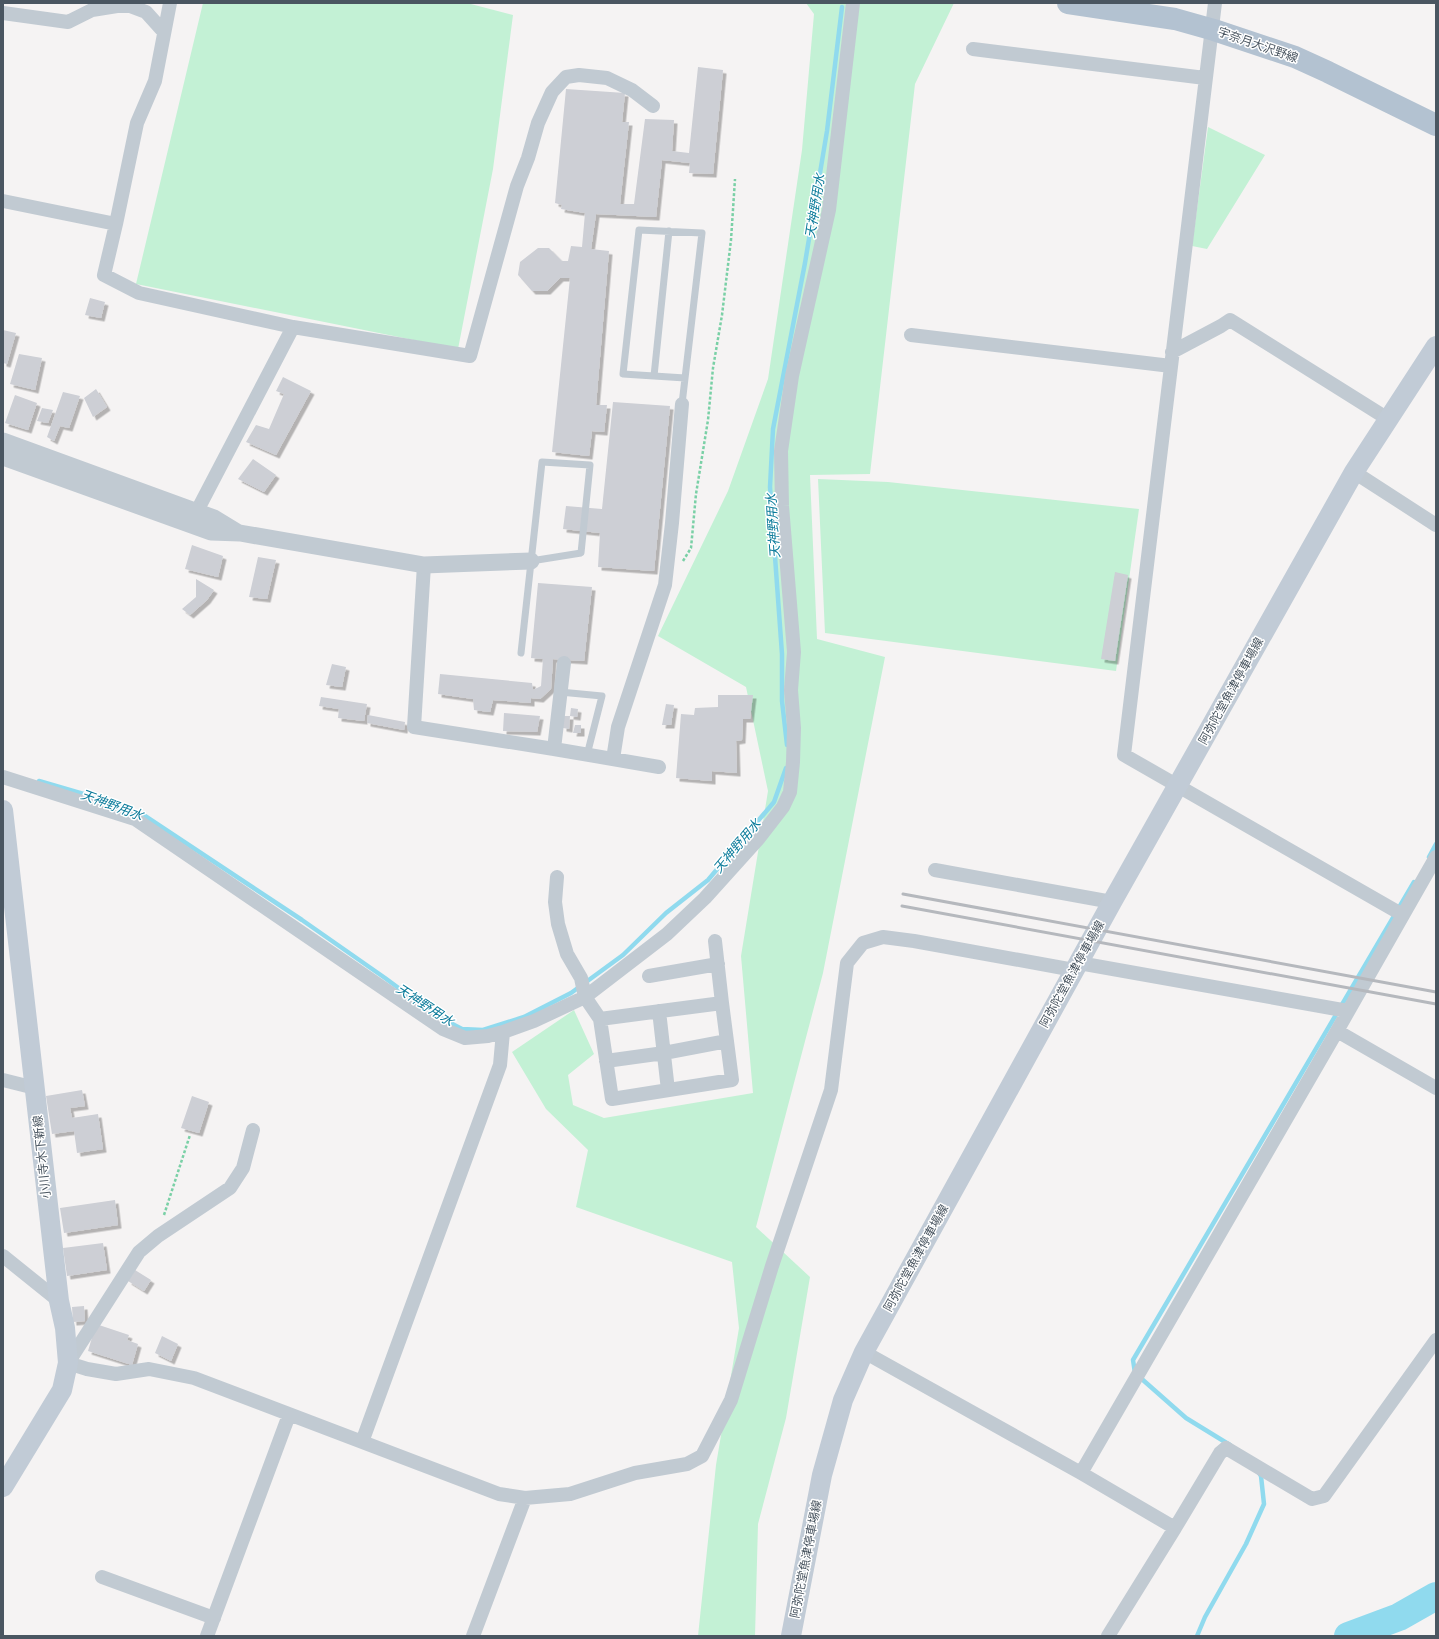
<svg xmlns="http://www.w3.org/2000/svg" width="1439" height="1639" viewBox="0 0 1439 1639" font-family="Helvetica,'Noto Sans JP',sans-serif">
	<defs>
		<filter id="shadow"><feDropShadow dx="3.5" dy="3.5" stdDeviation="0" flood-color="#0004"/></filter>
	</defs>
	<rect width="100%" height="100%" fill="#f5f3f3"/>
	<path fill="#c3f1d5" d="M203,3H467L513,15L493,169L458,349L136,284Z
		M806,3H954L915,84L870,474L810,475L817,639L885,657L823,973L756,1227L810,1277L786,1418L758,1524L755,1636H698L716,1465L739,1328L732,1262L576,1207L588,1150L546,1109L512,1052L574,1010L594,1054L568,1075L573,1105L604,1118L753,1093L741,956L768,791L746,687L658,636L728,491L768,379L802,150L814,14Z
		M1208,127L1265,155L1207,249L1192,246Z
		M818,479L888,482L1139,509L1116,671L825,633Z"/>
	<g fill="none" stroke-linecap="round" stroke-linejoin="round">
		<path stroke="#90daee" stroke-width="4.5" d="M787,745L782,701V654L770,487L773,429L805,263L827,131L842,7
			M39,781L104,800L145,816L302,920L385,978L435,1015L462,1029L483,1030L524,1017L571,993L623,955L666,913L708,880L774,802L786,768
			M1429,857L1436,844
			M1230,1445L1186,1418L1135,1373L1133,1360L1414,882
			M1197,1636L1205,1617L1246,1544L1264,1504L1261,1476L1259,1473"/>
		<path stroke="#90daee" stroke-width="28" d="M1348,1636L1399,1617L1436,1596"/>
	</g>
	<path fill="#cdcfd5" filter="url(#shadow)" d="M698,67L723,70L713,174L689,173L690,163L662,160L656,217L596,214L591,249L609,251L596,405H607L604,432L592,431L589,456L552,452L570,278H560L547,291H532L518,275L520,262L538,248H549L562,261H568L571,246L582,247L585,213L561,209L562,205L555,203L566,89L625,93L622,122H629L620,204H634L645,119L674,120L672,151L689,153Z
		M90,298L105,302L101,318L85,315Z
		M3,330L16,333L7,364L3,363Z
		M19,354L42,358L35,390L10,384Z
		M283,377L311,391L276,455L246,442L256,425L269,429L284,394L276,391Z
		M96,389L107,407L93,417L84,398Z
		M63,392L80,396L69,428L60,426L54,441L47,437Z
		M15,395L37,403L28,430L5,423Z
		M613,402L670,406L654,571L598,567L600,533L563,529L566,506L602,509Z
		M42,408L53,410L48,423L37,421Z
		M253,459L276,475L264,492L238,479Z
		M192,545L223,556L218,577L185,569Z
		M258,557L276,560L267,599L249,597Z
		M1115,572L1128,575L1115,661L1101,659Z
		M196,579L214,590L207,600L190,615L182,609L196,597Z
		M538,583L592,587L584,661L553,659L551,689L540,699L531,698V703L493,700L490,712L474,710L473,699L438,694L440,674L532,683L533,690L541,686L543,659L531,658Z
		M332,664L346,667L342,687L326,685Z
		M718,695H753L750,719H743L742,740L736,741L737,773L712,771V781L676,778L681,714L694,715L695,708L718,707Z
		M321,697L367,704L364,721L338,718L339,709L319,706Z
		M666,704L674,705L671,725H662Z
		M571,708L578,709L577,717L570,716Z
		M504,713L540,716L537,732L503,731Z
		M368,715L405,722L404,730L367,723Z
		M563,716H570L569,729L563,728Z
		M575,725H581V733H573Z
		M82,1090L85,1106L70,1108L72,1118L98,1114L103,1149L77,1153L74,1131L52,1134L46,1096Z
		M192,1096L209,1102L199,1133L181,1128Z
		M115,1200L118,1225L64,1233L60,1208Z
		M103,1243L107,1270L67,1276L63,1248Z
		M135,1270L151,1280L144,1291L128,1281Z
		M84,1306L85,1321L73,1322L72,1307Z
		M96,1324L129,1335L127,1340L138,1344L132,1365L88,1351Z
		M162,1336L178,1344L171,1361L155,1353Z"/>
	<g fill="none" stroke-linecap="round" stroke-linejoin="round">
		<path stroke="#7ad0a6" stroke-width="2.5" stroke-dasharray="3 2" stroke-linecap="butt" d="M683,561L691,548L696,494L708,420L713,368L722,315L731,240L735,179
			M164,1215L190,1135"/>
		<path stroke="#c1cad2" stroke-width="7" d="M654,376L669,231
			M682,404L702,233L639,230L623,374L685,378
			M521,653L542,462L590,465L581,553L531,561
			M560,692L602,696L587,755"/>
		<path stroke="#c1cad2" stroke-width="14" d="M1215,3L1124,755L1403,915
			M3,13L68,22L92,10L117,6H130L146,12L164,32
			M973,49L1205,78
			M3,201L116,224L137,123L155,81L170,3
			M116,224L104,275L139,293L293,327L470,356L517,186L528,158L538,123L552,92L566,77L579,75L607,78L632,90L653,106
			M911,335L1171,366
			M1172,352L1221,326L1230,320L1388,419
			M1354,472L1436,525
			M197,511L293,327
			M424,565L414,727L554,749L564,663
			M554,749L659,767
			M613,759L618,727L665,585L672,523L682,404
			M3,777L135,819L443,1029L465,1038L488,1036L503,1032L500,1065L362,1442
			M935,870L1112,902
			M715,941L722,1003
			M1079,963L1348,1011
			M649,976L718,964
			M659,1011L668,1090
			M600,1019L722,1003L732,1080L612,1099L600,1019L585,997L667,934L705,898L759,838L783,807L790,792L793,762L794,728L791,690L794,652L782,506L781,451L792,376L829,210L853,3
			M1337,1031L1436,1088
			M503,1032L534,1021L585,997L581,978L567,954L558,924L555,902L557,877
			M606,1061L664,1053L727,1041
			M3,1080L35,1088
			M253,1130L243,1168L230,1188L158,1236L139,1252L68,1363L87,1369L116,1374L149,1369L194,1378L499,1494L525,1498L570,1494L635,1473L687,1464L702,1456L731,1400L772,1266L831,1090L847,963L863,943L883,937L914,941L1074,970
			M3,1256L59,1301
			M864,1352L1081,1473L1175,1528L1108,1636
			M1081,1473L1337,1031L1436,857
			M1175,1528L1220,1453L1226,1448L1312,1499L1324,1496L1436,1340
			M102,1577L214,1618
			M207,1636L289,1415
			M473,1636L525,1498"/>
		<path stroke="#c1cad2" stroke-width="17" d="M3,441L214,518L237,532
			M3,457L211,532L240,533L424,565L531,561"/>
		<path stroke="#c1cbd6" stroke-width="20" d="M3,810L59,1301L65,1328L68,1363L62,1390L3,1487
			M791,1636L822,1475L843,1400L864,1352L1112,902L1354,472L1436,346"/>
		<path stroke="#b3c2d1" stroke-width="22" d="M1068,3L1175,19L1214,30L1295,57L1328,72L1436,125"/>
		<path stroke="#b5b8bd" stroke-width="3" d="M903,894L1436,992
			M902,906L1436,1004"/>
	</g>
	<g text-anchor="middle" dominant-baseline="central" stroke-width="3" stroke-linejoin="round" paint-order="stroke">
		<g font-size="12" fill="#4a5661" stroke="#fff">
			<text transform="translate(1258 45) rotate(19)">宇奈月大沢野線</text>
			<text transform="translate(1231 691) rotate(-61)">阿弥陀堂魚津停車場線</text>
			<text transform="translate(1072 974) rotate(-61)">阿弥陀堂魚津停車場線</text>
			<text transform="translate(42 1157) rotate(-96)">小川寺木下新線</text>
			<text transform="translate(916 1258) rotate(-61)">阿弥陀堂魚津停車場線</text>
			<text transform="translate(806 1559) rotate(-79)">阿弥陀堂魚津停車場線</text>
		</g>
		<g font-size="13" font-style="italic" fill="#0c7c9b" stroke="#fff">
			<text transform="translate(815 206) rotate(-81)">天神野用水</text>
			<text transform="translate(773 526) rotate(-94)">天神野用水</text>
			<text transform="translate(112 805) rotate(20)">天神野用水</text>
			<text transform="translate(737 846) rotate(-50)">天神野用水</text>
			<text transform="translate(425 1005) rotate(33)">天神野用水</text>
		</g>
	</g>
	<rect width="1439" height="1639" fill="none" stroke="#4a5661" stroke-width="8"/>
</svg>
